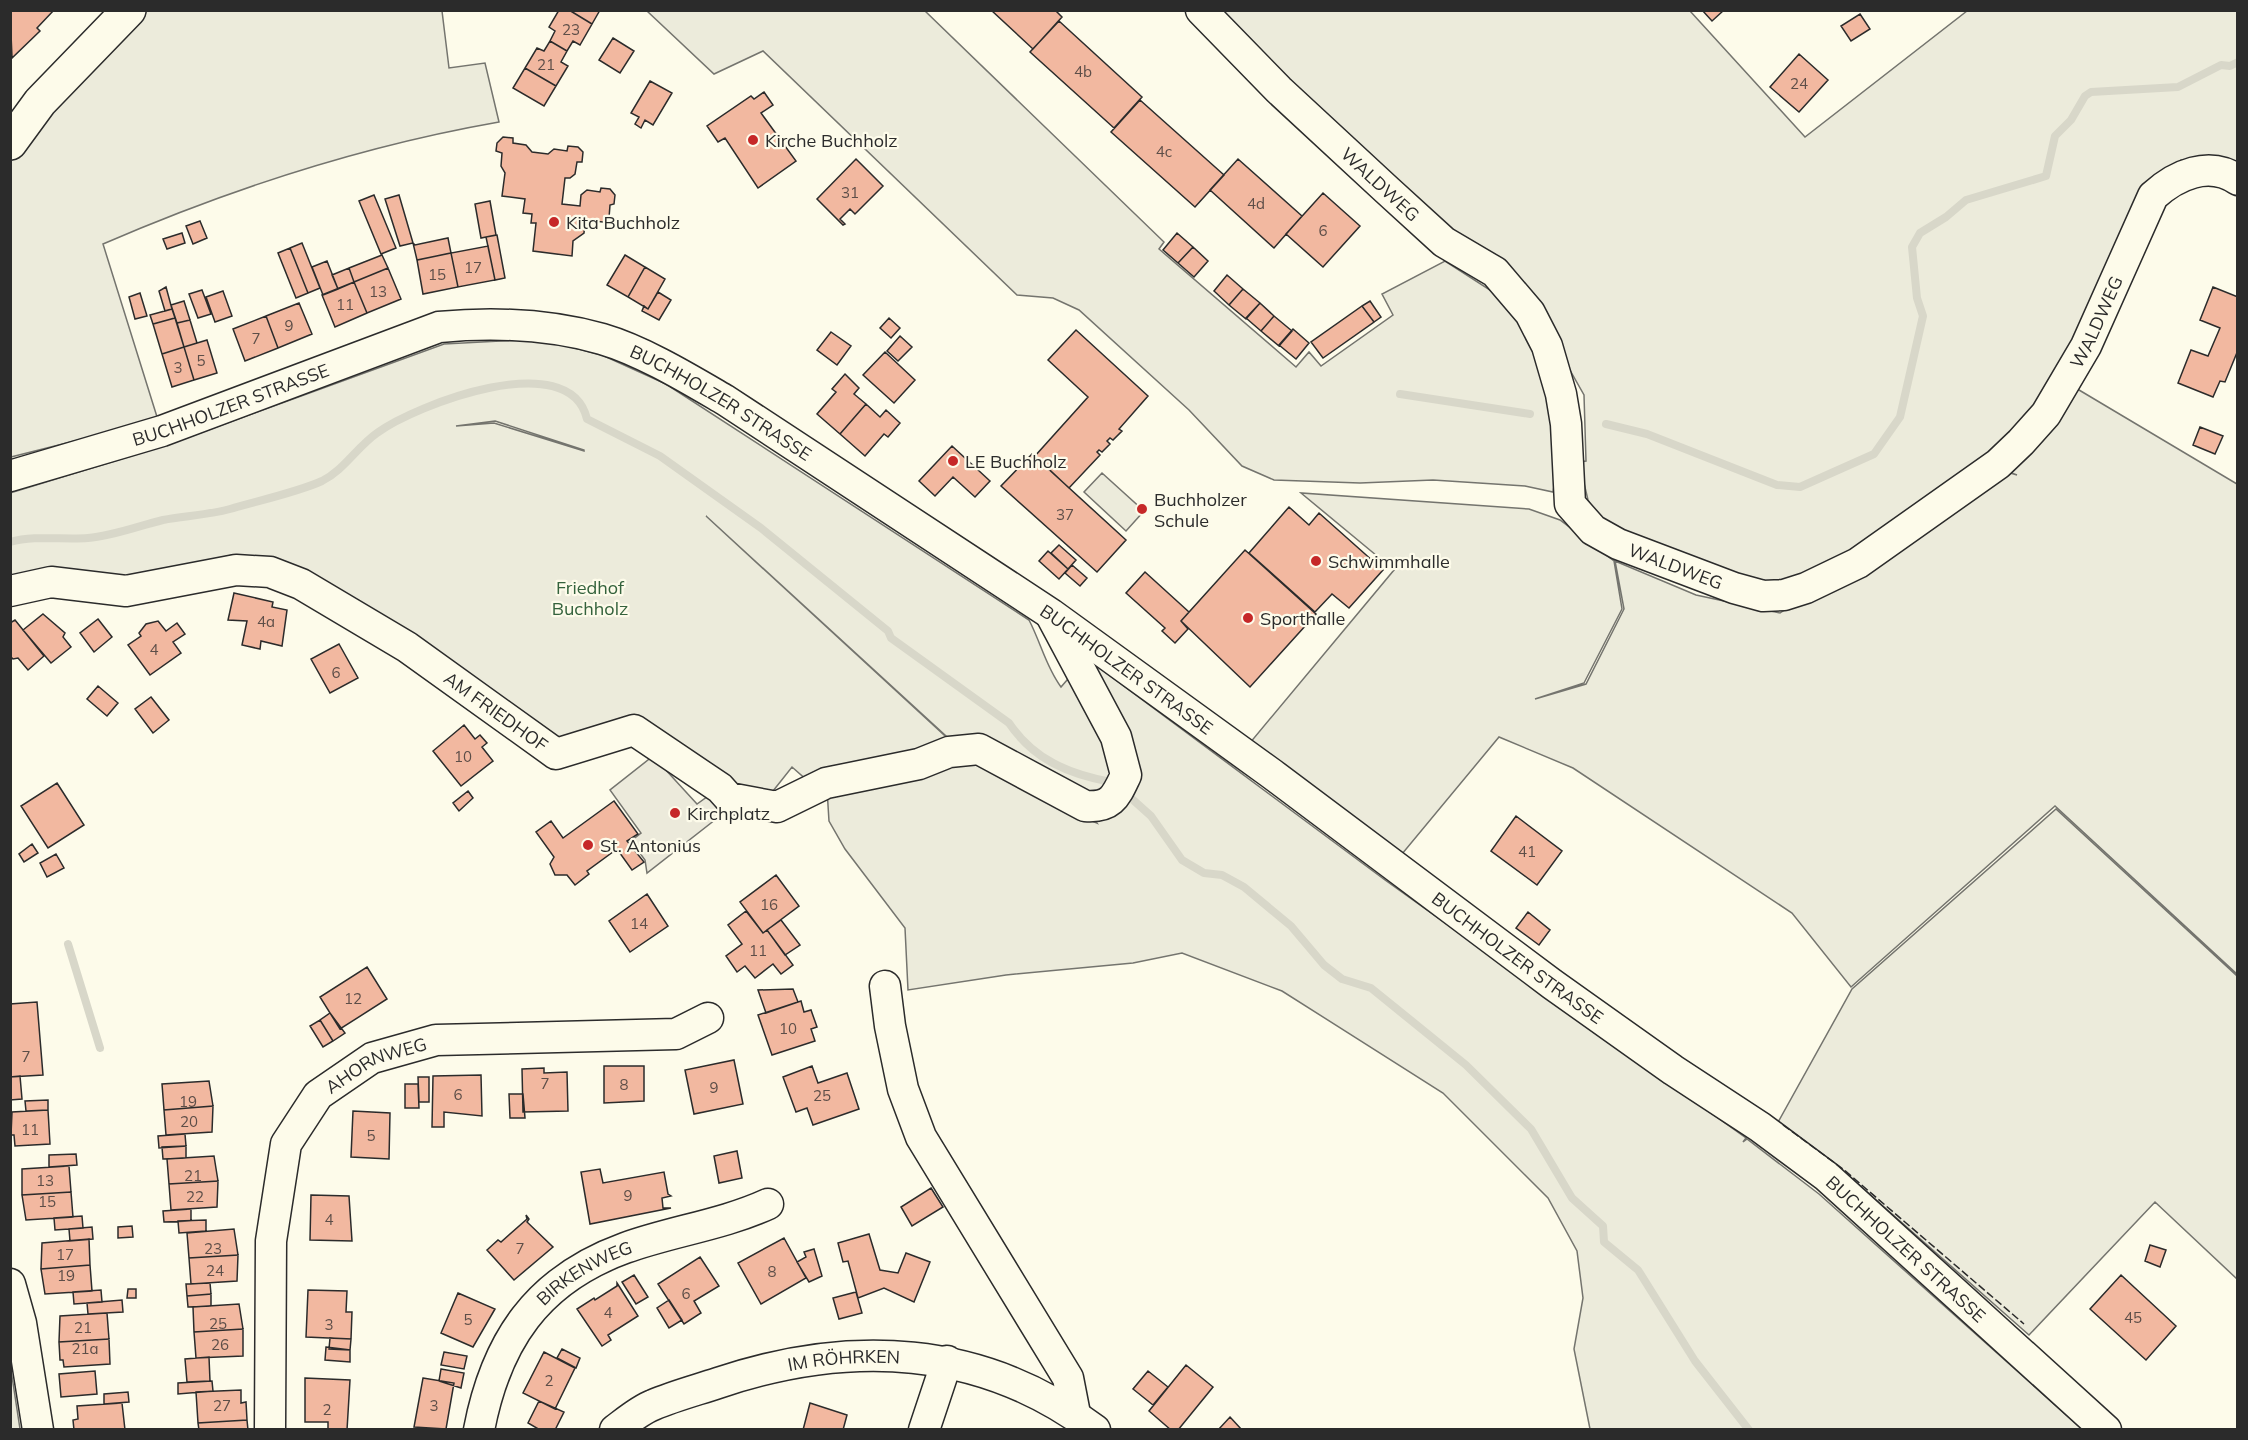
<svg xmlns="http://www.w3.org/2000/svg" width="2248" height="1440" viewBox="0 0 2248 1440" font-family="Mulish,sans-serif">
	<rect width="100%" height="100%" fill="#fdfbea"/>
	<path fill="#ecebdb" stroke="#74746e" stroke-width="1.5" fill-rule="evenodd" d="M145,11H442L449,68L485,63L499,122C362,146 230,189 103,244L158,420L11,457L10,158L114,41Z
		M647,11H925L1164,242L1159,249L1296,367L1309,352L1321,366L1393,315L1382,294L1445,261L1518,308L1543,355L1558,461L1553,492L1525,486L1433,480L1360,483L1274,480L1242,466L1189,410L1079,310L1053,298L1017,295L763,51L714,74Z
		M1217,11H1690L1805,137L1967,11H2237V168L2220,158L2181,160L2141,188L2058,375L1990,461L1835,566L1761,586L1600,521L1588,500L1579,462L1586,461L1584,395L1567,365L1439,229Z
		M539,339L602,355L666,384L1029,620C1041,643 1046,667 1061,687L1086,658L1385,880L1746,1138L1743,1142L1747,1139L1819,1194L2082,1429H1590L1574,1349L1583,1298L1577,1251L1548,1198L1443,1093L1282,991L1182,953L1133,963L1006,975L908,990L905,928L845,849L829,821L827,789L808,781L792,767L773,791L741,797L635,729L567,748L269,559L232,555L131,580L11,579L10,493L167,445L444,344ZM495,421L584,450V451L494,423L456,426ZM706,516L957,746L1081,799L1097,823L1068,811L957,747Z
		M2074,387L2237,484V974L2055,806L1851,987L1792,913L1573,768L1499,737L1402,854L1249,744L1394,570L1301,493L1529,509L1560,520L1614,561L1622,609L1584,683L1535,699L1586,684L1624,609L1615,561L1696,595L1780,613L1997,469L2017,475L1998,468Z
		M1102,473L1144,511L1126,531L1084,492Z
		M2056,809L2237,976V1279L2155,1202L2029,1335L1841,1169L1777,1124L1852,989Z
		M10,1370H11L20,1429H11Z"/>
	<path fill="#eceadb" stroke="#74746e" stroke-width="1.5" d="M653,756L697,804L718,789L734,805L647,873L645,860L631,841L641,833L610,790Z"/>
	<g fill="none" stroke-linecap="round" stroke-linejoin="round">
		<path stroke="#d8d7c9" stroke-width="8" d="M1400,394L1530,414
			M1606,424L1647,434L1777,485L1800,487L1874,454L1900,417L1923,316L1917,298L1912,247L1920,233L1946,217L1966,200L2046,176L2055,136L2071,120L2085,96L2091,92L2178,87L2221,65L2230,66L2238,62
			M10,542C35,535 63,540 88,538C113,536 138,526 163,520C185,516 208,515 230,509C257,501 298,492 322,481C344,470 357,447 377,433C415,405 570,345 587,419L660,456L761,528L888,631L891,638L1009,723C1034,760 1069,774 1111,782
			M1132,799L1151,816L1182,860L1204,873L1222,875L1244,887L1291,926L1324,965L1342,979L1371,988L1466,1065L1531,1129L1572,1198L1603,1226L1604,1242L1638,1270L1695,1361L1749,1430
			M68,944L100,1048"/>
	</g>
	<path fill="#f2b8a0" stroke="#2b2b2b" stroke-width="1.5" d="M10,10H54L37,28L40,31L12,58Z
		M559,10H569L592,24L580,45L573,41L567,51L550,41L555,31L549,27Z
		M569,10H600L592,24Z
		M991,10H1055L1062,17L1033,49Z
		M1702,10H1724L1712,21Z
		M1860,14L1870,29L1851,41L1841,26Z
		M1059,21L1142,97L1114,128L1030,52Z
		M613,38L634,51L620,73L599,60Z
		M550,41L567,51L561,62L568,66L556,86L525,68L537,48L544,51Z
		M1799,54L1828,80L1799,112L1770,87Z
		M525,68L556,86L544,106L513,88Z
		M650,81L672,93L653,125L645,120L641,128L635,124L639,117L631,113Z
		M764,92L773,105L761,113L796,161L758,188L725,138L718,142L707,126L751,96L754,99Z
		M1140,100L1224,175L1195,207L1111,132Z
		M503,137L513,138V143L526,145L532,152L548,154L554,149L567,151L568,146L578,147L583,152L582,162H577L575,174L570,178H565L562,204L580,206L581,195L587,190L600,192L601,188L610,189L615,195L614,204L610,205L609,218L603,222L585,220L584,233L573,241L572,256L533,251L536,223H531L532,214L523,213L525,199L502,196L505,173L501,166L502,153L496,151L497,143Z
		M856,159L883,186L855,214L850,209L840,219L845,224L843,225L817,199Z
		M1238,159L1302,216L1274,248L1210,190Z
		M1323,193L1360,226L1323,267L1286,234Z
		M374,195L396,248L381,254L359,201Z
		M399,195L413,243L400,246L385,199Z
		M490,201L496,235L481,238L475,204Z
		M200,221L207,238L193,244L186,226Z
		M182,233L185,243L167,249L163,239Z
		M1177,233L1193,247L1178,263L1163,250Z
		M497,235L505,278L495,280L486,237Z
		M448,238L451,253L417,260L413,243L415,245Z
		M302,243L320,288L308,293L290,248Z
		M488,246L495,280L458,287L451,253Z
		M1193,247L1208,261L1194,277L1178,263Z
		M290,248L308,293L296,298L278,253Z
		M451,253L458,287L423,294L417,260Z
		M382,255L388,268L354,282L349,268Z
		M625,255L645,267L628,297L607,285Z
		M327,261L338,289L323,295L312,267Z
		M645,267L665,279L648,309L628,297Z
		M349,268L354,282L338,289L332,275Z
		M388,268L401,299L367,313L354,282Z
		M1227,275L1243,289L1229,305L1214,291Z
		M354,282L367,313L335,327L322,295Z
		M166,287L172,309L165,311L159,291Z
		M2213,287L2238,297V350L2225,382L2220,381L2213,397L2178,383L2191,350L2208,356L2220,328L2200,320Z
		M1243,289L1260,303L1246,319L1229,305Z
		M202,290L211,314L198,318L189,294Z
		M223,291L232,316L215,322L206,297Z
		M658,292L671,300L659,320L642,311L644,306L648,309Z
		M140,293L147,316L135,319L129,297Z
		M184,301L190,320L177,323L171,305Z
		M1370,301L1381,317L1374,322L1362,306Z
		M299,303L312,334L278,348L266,316Z
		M1260,303L1274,316L1261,331L1246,318Z
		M1362,306L1374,322L1323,358L1311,342Z
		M172,309L175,318L153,324L150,315Z
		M266,316L278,348L245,361L233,329Z
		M1274,316L1292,331L1279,346L1261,331Z
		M175,318L184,347L162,354L153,324Z
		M889,318L900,328L891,338L880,328Z
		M190,320L197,343L184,347L177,323Z
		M1293,329L1309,343L1296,359L1279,345Z
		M1076,330L1148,396L1119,429L1122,431L1113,440L1110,438L1107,441L1110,444L1102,452L1099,450L1097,452L1100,455L1069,488L1035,456L1088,397L1048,360Z
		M831,332L851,346L837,365L817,350Z
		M900,336L912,347L898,361L887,351Z
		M207,340L217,373L194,380L184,347Z
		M184,347L194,380L172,387L162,354Z
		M885,352L915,380L894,403L863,375Z
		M845,374L859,388L854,394L866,404L840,434L817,414L836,392L832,389Z
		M866,404L880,417L886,410L900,423L888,437L884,434L865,456L840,434Z
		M2200,427L2223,436L2215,454L2193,445Z
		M952,446L990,481L975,497L953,477L935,496L919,481Z
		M1032,454L1126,540L1097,572L1001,486Z
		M1289,507L1309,525L1319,513L1383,570L1349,608L1332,594L1315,612L1249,553Z
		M1059,545L1076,560L1068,569L1051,553Z
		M1245,550L1316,614L1250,687L1181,621Z
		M1048,551L1068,569L1059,579L1039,561Z
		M1072,565L1087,578L1080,586L1065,573Z
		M1145,572L1189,612L1181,621L1188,629L1175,643L1162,631L1165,628L1126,593Z
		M234,593L273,602L272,607L287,610L282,646L261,641L260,649L242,645L247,621L228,620Z
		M43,614L65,633L63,637L71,647L51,663L23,630Z
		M98,619L112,637L94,652L80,633Z
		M15,620L44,656L28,670L18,658L13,659L10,656V623Z
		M158,621L166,631L177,623L185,634L173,642L181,653L150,675L128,645L141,636L139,633L146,624Z
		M339,644L358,678L330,693L311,659Z
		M98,686L118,703L107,716L87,699Z
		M151,697L169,720L153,733L135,709Z
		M464,725L475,739L480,735L487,743L482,747L493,761L461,786L433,751Z
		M57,783L84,825L48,848L21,806Z
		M468,791L473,798L459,811L453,803Z
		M614,801L638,834L627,841L644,862L632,870L617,849L587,871L589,874L575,885L567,875H555L550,864L554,857L536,832L551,821L563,838Z
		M1516,816L1562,851L1537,885L1491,851Z
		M32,844L38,853L24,862L19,854Z
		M56,854L64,868L47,877L40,863Z
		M776,875L799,906L763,933L740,902Z
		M647,894L668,926L630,952L609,921Z
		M746,911L763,933L767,930L793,965L781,974L773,964L755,978L745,966L737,972L726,956L742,944L728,925Z
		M1528,912L1550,930L1539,945L1516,928Z
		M781,920L800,945L785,955L767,930Z
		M367,967L387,999L340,1029L320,997Z
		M793,989L798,1002L766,1013L758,990Z
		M801,1001L804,1012L811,1010L817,1027L811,1029L815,1041L772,1055L758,1015Z
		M37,1002L43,1075L10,1077V1004Z
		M330,1013L345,1033L333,1041L320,1020Z
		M320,1020L333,1041L323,1047L310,1026Z
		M734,1060L743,1104L694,1114L685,1070Z
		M604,1066H644V1101L604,1103Z
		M812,1066L818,1083L847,1073L859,1109L813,1125L807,1108L796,1112L783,1077Z
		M544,1068V1073L567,1072L568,1111L523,1112L522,1069Z
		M481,1075L482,1116L444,1112V1127H432L433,1076Z
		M20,1076L22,1099L10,1100V1077Z
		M418,1077H429V1102H419Z
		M209,1081L213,1106L164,1110L162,1084Z
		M405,1084H418L419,1108H405Z
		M509,1094H523L525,1118H510Z
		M48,1100V1110L26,1111L25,1101Z
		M213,1106L212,1132L166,1135L164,1110Z
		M48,1110L50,1144L15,1146L14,1135H11L12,1112Z
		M353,1111L390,1113L389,1159L351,1157Z
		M185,1134L186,1146L159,1148L158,1136Z
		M186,1146V1158L163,1159L162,1147Z
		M737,1151L742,1178L719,1183L714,1156Z
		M76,1154L77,1165L49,1167V1155Z
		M214,1156L218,1181L169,1184L167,1159Z
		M69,1166L71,1192L22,1195V1169Z
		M600,1169L603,1183L664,1172L668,1194L671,1196L662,1198L663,1208H671L590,1224L581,1172Z
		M218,1181L217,1207L171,1210L169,1184Z
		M931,1188L943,1207L912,1226L901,1207Z
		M71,1192L73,1217L26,1220L22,1195Z
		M311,1195L349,1196L352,1241L310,1240Z
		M191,1209V1221L164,1222L163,1211Z
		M526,1215L529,1219L527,1222L553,1247L514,1280L487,1250L498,1240L501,1242L527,1219Z
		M82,1216L83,1228L55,1230L54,1218Z
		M206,1220V1231L179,1233L178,1221Z
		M132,1226L133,1237L118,1238V1227Z
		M92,1227L93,1239L70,1241L69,1229Z
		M234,1229L238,1255L189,1258L187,1233Z
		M869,1234L880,1270L898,1273L906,1253L930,1262L914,1302L884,1288L858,1298L848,1261L843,1262L838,1243Z
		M784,1238L806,1278L761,1304L738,1263Z
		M89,1239L90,1265L41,1269L42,1243Z
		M2150,1245L2166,1250L2160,1267L2145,1261Z
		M814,1249L822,1276L809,1282L797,1262L806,1257L804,1252Z
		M238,1255L237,1281L191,1284L189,1258Z
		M700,1257L719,1286L694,1301L701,1313L684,1324L658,1284Z
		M90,1265L92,1291L45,1294L41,1269Z
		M634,1275L648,1297L636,1304L622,1282Z
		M2121,1275L2176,1326L2146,1360L2090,1309Z
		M210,1283L211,1294L187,1296L186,1284Z
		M617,1283L638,1316L608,1335L611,1340L602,1346L577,1309L594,1298L595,1300L617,1286Z
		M128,1289H136V1298H127Z
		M101,1290L102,1302L74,1304L73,1292Z
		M308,1290L347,1291L346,1312H352L351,1339L306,1337Z
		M856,1292L862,1313L839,1319L833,1298Z
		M458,1293L495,1309L473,1347L441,1333Z
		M211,1294V1306L188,1307L187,1296Z
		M122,1300L123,1312L88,1314L87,1303Z
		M669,1300L682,1320L669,1328L657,1308Z
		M239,1304L243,1329L194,1332L193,1307Z
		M107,1313L109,1339L59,1342L60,1316Z
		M243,1329V1356L196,1358L194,1332Z
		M330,1338L351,1339L350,1350L329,1349Z
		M109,1339L110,1364L64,1367L63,1360H60L59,1342Z
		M326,1347L350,1350V1362L325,1360Z
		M562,1349L580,1358L576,1368L557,1358Z
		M444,1352L467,1356L464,1369L441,1365Z
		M544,1352L575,1368L555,1409L523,1393Z
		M209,1357L210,1381L187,1382L185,1359Z
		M1186,1365L1213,1387L1178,1430H1171L1149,1411Z
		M441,1369L464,1373L461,1388L439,1381Z
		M95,1371L97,1394L61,1397L59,1374Z
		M1148,1371L1168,1387L1153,1405L1133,1389Z
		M305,1378L350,1380L347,1430H328V1422H305Z
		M423,1378L454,1383L446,1429L414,1427Z
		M212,1381L213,1391L178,1394V1383Z
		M241,1390V1403L246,1402L247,1420L198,1423L196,1392Z
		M128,1392L129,1402L104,1404V1394Z
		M539,1401L564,1412L555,1430H540L528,1423Z
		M122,1403L125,1430H74L73,1420L78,1419L77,1406Z
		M810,1403L847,1415L843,1430H803Z
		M1230,1417L1242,1430H1218Z
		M247,1420L248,1430H199L198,1423Z"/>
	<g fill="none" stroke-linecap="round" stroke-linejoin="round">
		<defs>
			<g id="minor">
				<path id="s1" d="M1201,10L1279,90L1387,190L1444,242L1495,272L1530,313L1547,346L1561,394L1566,424L1570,504L1593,530L1618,544L1734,588L1763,596L1784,595L1806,588L1858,563L1998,464L2021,442L2046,414L2086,346L2153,196C2176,175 2209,160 2238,180"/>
				<path id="s2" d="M10,476L162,431L439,327C493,322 549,324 602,339C643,351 689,379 725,400L1051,614L1272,774L1552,984L1673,1070L1760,1127L1826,1176L2106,1430"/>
				<path id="s3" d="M10,591L51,582L126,591L236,570L270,572L301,584L407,647L556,754L634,730L720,788L729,798L777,807L826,783L919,764L949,752L979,749L1085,806C1112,808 1116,796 1126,775L1116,737L1052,617"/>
				<path d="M885,986L890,1026L903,1089L921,1137L1068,1378L1075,1414"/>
				<path d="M10,1284L21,1323L38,1430"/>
				<path id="s4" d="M270,1430L271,1241L286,1144L318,1095L372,1058L436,1040L676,1034L708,1018"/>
				<path id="s5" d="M479,1430C496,1341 537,1280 625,1248C672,1231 722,1225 768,1204"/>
				<path id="s6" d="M615,1430C627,1421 640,1410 653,1405C674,1396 697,1390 718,1383C849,1339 981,1344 1095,1430"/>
				<path d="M924,1430L947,1361"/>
			</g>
			<path id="major" d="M10,143L40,102L129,10"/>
		</defs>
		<use href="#minor" stroke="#2b2b2b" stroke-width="33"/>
		<use href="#major" stroke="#2b2b2b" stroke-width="36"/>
		<use href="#minor" stroke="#fdfbea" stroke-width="30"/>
		<use href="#major" stroke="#fdfbea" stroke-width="33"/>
		<path stroke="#2b2b2b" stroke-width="1.5" stroke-dasharray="8 3" stroke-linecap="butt" d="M1783,1125L1843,1169L2024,1324"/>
	</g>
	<g fill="#c62828" stroke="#fdfbea" stroke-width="2">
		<circle cx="753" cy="140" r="6"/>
		<circle cx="554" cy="222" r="6"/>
		<circle cx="953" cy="461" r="6"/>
		<circle cx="1142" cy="509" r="6"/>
		<circle cx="1316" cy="561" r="6"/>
		<circle cx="1248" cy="618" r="6"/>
		<circle cx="675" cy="813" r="6"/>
		<circle cx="588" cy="845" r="6"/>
	</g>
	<g text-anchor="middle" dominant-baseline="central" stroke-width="4.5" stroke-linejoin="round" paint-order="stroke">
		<g font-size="15" fill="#5d4e48">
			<text x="571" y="29">23</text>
			<text x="546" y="64">21</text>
			<text x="1083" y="71">4b</text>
			<text x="1799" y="83">24</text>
			<text x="1164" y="151">4c</text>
			<text x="850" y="192">31</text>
			<text x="1256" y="203">4d</text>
			<text x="1323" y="230">6</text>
			<text x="473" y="267">17</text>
			<text x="437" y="274">15</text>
			<text x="378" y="291">13</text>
			<text x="345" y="304">11</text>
			<text x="289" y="325">9</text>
			<text x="256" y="338">7</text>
			<text x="201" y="360">5</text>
			<text x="178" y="367">3</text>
			<text x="1065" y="514">37</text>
			<text x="266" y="621">4a</text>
			<text x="154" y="649">4</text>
			<text x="336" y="672">6</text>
			<text x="463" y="756">10</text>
			<text x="1527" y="851">41</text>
			<text x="769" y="904">16</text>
			<text x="639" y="923">14</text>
			<text x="758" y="950">11</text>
			<text x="353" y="998">12</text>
			<text x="788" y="1028">10</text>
			<text x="26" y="1056">7</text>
			<text x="545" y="1083">7</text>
			<text x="624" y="1084">8</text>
			<text x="714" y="1087">9</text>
			<text x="458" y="1094">6</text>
			<text x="822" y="1095">25</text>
			<text x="188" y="1101">19</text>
			<text x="189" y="1121">20</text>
			<text x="30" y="1129">11</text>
			<text x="371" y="1135">5</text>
			<text x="193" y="1175">21</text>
			<text x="45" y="1180">13</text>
			<text x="628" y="1195">9</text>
			<text x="195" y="1196">22</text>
			<text x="47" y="1201">15</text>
			<text x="329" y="1219">4</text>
			<text x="213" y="1248">23</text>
			<text x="520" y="1248">7</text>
			<text x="65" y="1254">17</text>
			<text x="215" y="1270">24</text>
			<text x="772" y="1271">8</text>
			<text x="66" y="1275">19</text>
			<text x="686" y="1293">6</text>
			<text x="608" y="1312">4</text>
			<text x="2133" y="1317">45</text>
			<text x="468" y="1319">5</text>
			<text x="218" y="1323">25</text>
			<text x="329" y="1324">3</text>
			<text x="83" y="1327">21</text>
			<text x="220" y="1344">26</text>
			<text x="85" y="1348">21a</text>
			<text x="549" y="1380">2</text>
			<text x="222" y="1405">27</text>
			<text x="434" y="1405">3</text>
			<text x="327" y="1409">2</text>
		</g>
		<g font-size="18" fill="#2b2b2b" stroke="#fdfbea" text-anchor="start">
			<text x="765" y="140">Kirche Buchholz</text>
			<text x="566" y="222">Kita Buchholz</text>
			<text x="965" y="461">LE Buchholz</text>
			<text x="1154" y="499">Buchholzer<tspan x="1154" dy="21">Schule</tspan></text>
			<text x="1328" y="561">Schwimmhalle</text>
			<text x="1260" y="618">Sporthalle</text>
			<text x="687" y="813">Kirchplatz</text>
			<text x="600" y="845">St. Antonius</text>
		</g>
		<g font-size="18" fill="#2b2b2b" stroke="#fdfbea">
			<text stroke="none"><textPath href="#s1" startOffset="250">WALDWEG</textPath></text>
			<text stroke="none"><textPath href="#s1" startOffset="1312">WALDWEG</textPath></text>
			<text stroke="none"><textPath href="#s2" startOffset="232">BUCHHOLZER STRASSE</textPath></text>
			<text stroke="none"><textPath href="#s2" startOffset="754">BUCHHOLZER STRASSE</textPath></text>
			<text stroke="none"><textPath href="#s1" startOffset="772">WALDWEG</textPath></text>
			<text stroke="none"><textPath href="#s2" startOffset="1240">BUCHHOLZER STRASSE</textPath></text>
			<text stroke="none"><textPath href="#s3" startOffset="530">AM FRIEDHOF</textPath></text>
			<text stroke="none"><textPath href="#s2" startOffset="1726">BUCHHOLZER STRASSE</textPath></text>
			<text stroke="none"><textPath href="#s4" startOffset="412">AHORNWEG</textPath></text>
			<text stroke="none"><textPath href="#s2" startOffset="2212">BUCHHOLZER STRASSE</textPath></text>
			<text stroke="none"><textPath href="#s5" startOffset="198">BIRKENWEG</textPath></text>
			<text stroke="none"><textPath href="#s6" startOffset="243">IM RÖHRKEN</textPath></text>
		</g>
		<g font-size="18" fill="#34623c" stroke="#fdfbea">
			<text x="590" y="587">Friedhof<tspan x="590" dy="21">Buchholz</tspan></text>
		</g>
	</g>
	<rect width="2248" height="1440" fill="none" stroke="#2b2b2b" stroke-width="24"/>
</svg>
